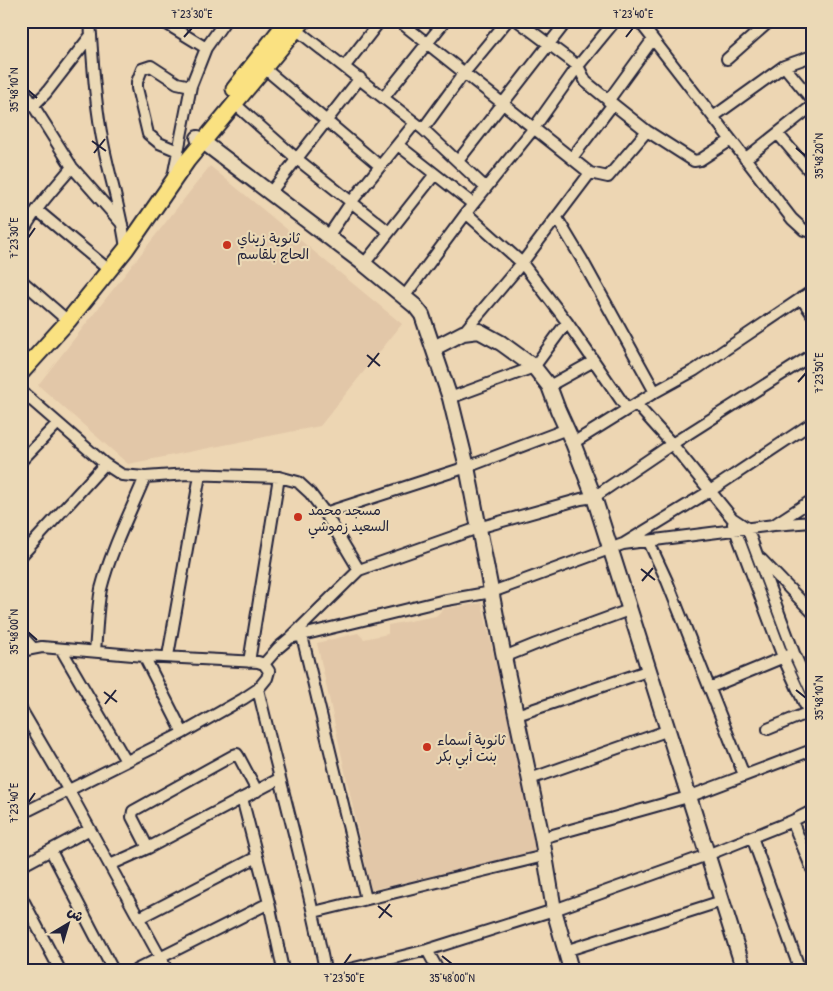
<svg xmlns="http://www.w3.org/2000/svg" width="833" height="991" viewBox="0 0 833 991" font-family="'Patrick Hand','Playpen Sans Arabic',sans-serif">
	<rect width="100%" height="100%" fill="#edd6b3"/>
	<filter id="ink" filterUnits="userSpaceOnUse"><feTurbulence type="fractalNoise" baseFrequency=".02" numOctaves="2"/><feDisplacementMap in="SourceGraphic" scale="10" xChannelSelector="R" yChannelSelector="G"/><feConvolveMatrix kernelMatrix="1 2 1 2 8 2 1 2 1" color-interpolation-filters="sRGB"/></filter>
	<g filter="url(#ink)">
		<path fill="#e2c7a8" d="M210,166L402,324L320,426L128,464L38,385Z
			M482,603L538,851L371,890L317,643L358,633L364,639L388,634V625L436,616L443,609Z"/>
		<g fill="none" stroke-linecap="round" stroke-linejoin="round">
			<defs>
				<path id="street" d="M90,21C93,64 95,106 104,148C111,182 122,215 126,249
					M162,21L206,48
					M399,21L590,173L608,177L647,131
					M518,21L578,66L586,82L613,104L647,131L694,161L700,160L731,140
					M639,21L792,219L804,230L812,232
					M297,30L423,129L486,188
					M727,59L770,21
					M345,66L380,21
					M784,66L812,100
					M264,68L380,166
					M21,86L72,167L122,224
					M384,97L445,21
					M608,101L653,39
					M235,104L297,159L389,232
					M33,106L46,93L91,35
					M713,117L784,66L812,56
					M423,129L464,73L507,21
					M778,134L812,174
					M398,145L473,204
					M178,151L159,143L148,134L137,88V82L142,69L151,66L177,83L191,86
					M572,158L613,104
					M745,159L812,106
					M458,161L567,21
					M173,177L191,86L206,48L225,21
					M270,193L360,78
					M37,210L109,270
					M557,218L581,258L655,392
					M21,236C33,210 54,189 72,167
					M327,238L352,201L415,123
					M364,264L435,174
					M21,280L68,321
					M404,297L473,204L534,128L578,66L615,21
					M801,298L812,314
					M567,322L627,409
					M463,333L522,263L590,173
					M549,386L594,361
					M21,391L105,464L122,475L145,477L188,474L279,477L298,482L310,493L325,513L359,570L291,637
					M450,398L534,367L567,322L522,263L466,213
					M636,404L672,444L732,518L747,528L794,653L812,693
					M573,443L655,392L695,370L812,291
					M21,461L58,423
					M325,513L467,467L567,429
					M733,524L783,657L812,720
					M775,524L812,500
					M649,542L667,581L744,775
					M625,543L710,491L812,423
					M21,556L105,464
					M761,559L812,612
					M359,570L478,528L581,499L594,497L672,444L812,355
					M21,635L33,648
					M302,636L366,899
					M61,649L126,761
					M21,651L42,647L144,656L258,662L264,664L269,671L267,678L258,689L243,699L183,733L21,814
					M95,651C97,631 97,609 101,589C111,550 130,513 145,477
					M144,656L183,733
					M168,656L200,475
					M504,657L536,644L629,610
					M249,662L279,477
					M264,664L278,648L290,638L441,601L492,592L623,544L774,525L812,522
					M709,688L789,655
					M258,689C280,783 307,875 325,970
					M21,709L69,791L167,970
					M517,715L650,670
					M768,729L812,711
					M530,779L669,730
					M242,798L269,903L283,970
					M792,821L812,869
					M752,837L800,970
					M542,838L688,797L812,750
					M148,848L132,817L133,811L234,755L237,754L239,757L257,791
					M51,851L113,970
					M110,865L148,848L279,779
					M21,866L90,829
					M21,896L60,970
					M314,912L544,856
					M139,918L257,857
					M427,950L438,970
					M565,951L722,901
					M136,970L269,903
					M346,970L427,950L554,910L707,855L792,821L812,811
					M804,970L812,967"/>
				<path id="secondary" d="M198,138L364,264L415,306L422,315L450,398L467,467L504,657L542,838L554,910L571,970
					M434,348L463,333L479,331L501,343L534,367L549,386L558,410L573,443L594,497L744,970"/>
				<path id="primary" d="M234,89L287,21
					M21,373L68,321L126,249L187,161L303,21"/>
			</defs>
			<use href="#street" stroke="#22223b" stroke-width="14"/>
			<use href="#secondary" stroke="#22223b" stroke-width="18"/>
			<use href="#primary" stroke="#22223b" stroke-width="19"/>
			<use href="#street" stroke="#ebd9b6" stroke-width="10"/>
			<use href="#secondary" stroke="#ebd9b6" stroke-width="14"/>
			<use href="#primary" stroke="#fae181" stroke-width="15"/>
		</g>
	</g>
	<path fill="none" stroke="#22223b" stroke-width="2" d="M184,37L192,28M626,37L633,28M28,90L37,98M92,141L106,151M796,148L806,156M94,153L105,139M28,238L35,228M367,355L380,366M368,367L379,353M798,382L806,373M641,569L655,580M642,581L653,568M28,632L37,640M796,690L806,698M104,692L117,702M105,704L116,690M28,803L35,793M378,906L392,917M379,918L390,904M442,956L452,964M344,964L351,954"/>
	<g fill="#c8321e" stroke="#ebd9b6" stroke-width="2">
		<circle cx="227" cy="245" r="5"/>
		<circle cx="298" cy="517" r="5"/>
		<circle cx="427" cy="747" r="5"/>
	</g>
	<g text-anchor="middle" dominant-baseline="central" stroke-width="4.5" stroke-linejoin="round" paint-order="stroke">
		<g font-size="14" fill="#22223b" stroke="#ebd9b6" text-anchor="start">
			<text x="237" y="237">ثانوية زيناي<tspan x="237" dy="16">الحاج بلقاسم</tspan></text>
			<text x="308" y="509">مسجد محمد<tspan x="308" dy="16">السعيد زموشي</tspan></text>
			<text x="437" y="739">ثانوية أسماء<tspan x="437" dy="16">بنت أبي بكر</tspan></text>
		</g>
	</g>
	<rect width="833" height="991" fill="none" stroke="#ebd9b6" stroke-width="55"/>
	<g transform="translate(68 924) rotate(38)" stroke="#ebd9b6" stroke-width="4" paint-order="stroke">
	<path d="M0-4L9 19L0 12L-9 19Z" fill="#22223b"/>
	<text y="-8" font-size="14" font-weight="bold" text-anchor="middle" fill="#22223b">ش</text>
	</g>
	<rect x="28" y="28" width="778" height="936" fill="none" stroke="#22223b" stroke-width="2"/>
	<g font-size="12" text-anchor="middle" fill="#22223b">
		<text x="192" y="18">7°23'30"E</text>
		<text x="633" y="18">7°23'40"E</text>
		<text transform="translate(14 90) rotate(-90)" y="4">35°48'10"N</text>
		<text transform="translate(819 156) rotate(-90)" y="4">35°48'20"N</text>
		<text transform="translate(14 238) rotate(-90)" y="4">7°23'30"E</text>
		<text transform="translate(819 373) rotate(-90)" y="4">7°23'50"E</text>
		<text transform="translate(14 632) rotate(-90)" y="4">35°48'00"N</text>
		<text transform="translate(819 698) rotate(-90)" y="4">35°48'10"N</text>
		<text transform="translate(14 803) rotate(-90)" y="4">7°23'40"E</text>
		<text x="344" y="982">7°23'50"E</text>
		<text x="452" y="982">35°48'00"N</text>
	</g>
</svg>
